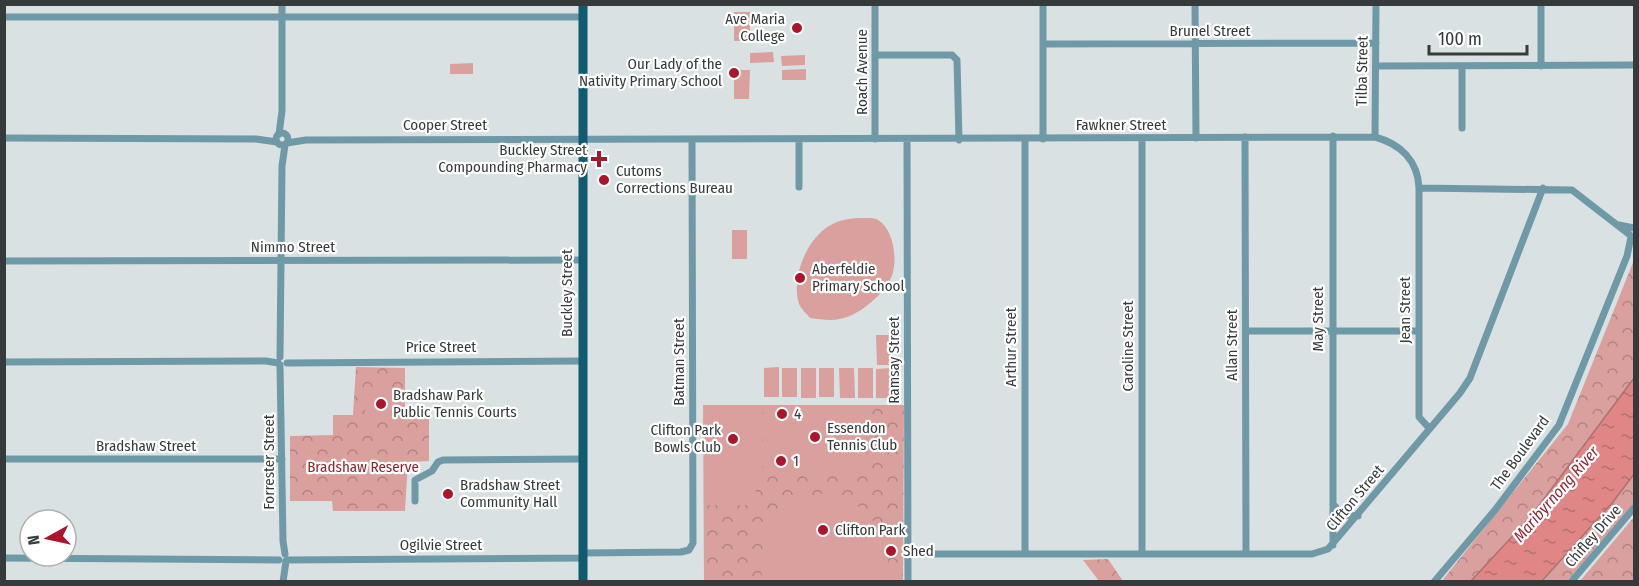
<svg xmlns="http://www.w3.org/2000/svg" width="1639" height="586" viewBox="0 0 1639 586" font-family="'Fira Sans Condensed',sans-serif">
	<defs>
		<pattern id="park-crowns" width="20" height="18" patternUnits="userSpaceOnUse" patternTransform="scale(1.5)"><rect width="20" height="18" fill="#daa09e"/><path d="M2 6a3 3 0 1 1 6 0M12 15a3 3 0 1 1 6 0" fill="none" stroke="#b28382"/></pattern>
		<pattern id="water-ripples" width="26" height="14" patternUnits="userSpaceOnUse" patternTransform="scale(1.5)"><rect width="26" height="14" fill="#e08686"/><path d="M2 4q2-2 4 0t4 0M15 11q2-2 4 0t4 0" fill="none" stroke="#b66f6f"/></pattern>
	</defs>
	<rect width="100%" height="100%" fill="#dae1e3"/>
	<path fill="url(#park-crowns)" d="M1634,260V378L1532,515L1471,581L1441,582L1568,424Z
		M356,367L405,368V408L429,409V461L408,462L405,511H333L332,501H290V436L333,435V415H353Z
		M703,405H904L903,581H704Z
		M1634,474V503L1567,581L1542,582L1613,502Z
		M1634,517V581H1580Z
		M1108,559L1123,581H1099L1083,560Z"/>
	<path fill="#daa09e" d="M734,12H750V41H734Z
		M773,52L774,62L750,63V53Z
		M805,55V65L782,66L781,56Z
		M473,63V74H450V64Z
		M806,69V80H782V70Z
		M734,70H750L749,99H734Z
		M865,218C868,218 875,218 878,220C893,229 897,256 893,272C889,289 867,308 852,315C838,322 824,320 810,318C807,314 801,309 799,304C791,278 806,240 829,226C840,219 852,218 865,218Z
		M732,230H747V259H732Z
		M876,335H891L892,365H877Z
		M779,367V397H764V368Z
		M782,368H797V397H782Z
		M801,368H816V398H801Z
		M819,368H834V397H819Z
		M839,368H854L855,398H840Z
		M858,368H873V398H858Z
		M891,368V398H876V369Z
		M365,387H398V421L365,420Z
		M866,405L867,469L765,470L764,406Z
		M704,407L762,408V470L755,471L756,505H705Z
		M833,492C874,510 892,536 888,581H762C759,522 771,499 833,492Z"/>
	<path fill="url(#water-ripples)" stroke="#ad6f70" stroke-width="1.5" d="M1634,378V474L1613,502L1542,581H1471L1532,515Z"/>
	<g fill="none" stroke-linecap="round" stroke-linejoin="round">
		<path stroke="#7099a8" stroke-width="7" d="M1195,4L1196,138
			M4,17H583
			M1044,44L1376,43
			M875,55H952L957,60L959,140
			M1376,66L1634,65
			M1541,66V4
			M1462,128V66
			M276 139a6 6 0 1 1 12 0a6 6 0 1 1-12 0Z
			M279,134L282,111V4
			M1333,136V545
			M1245,137L1246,554
			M1375,137L1376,4
			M4,138L256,139L277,142
			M799,139V187
			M875,139V4
			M907,139L908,582
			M1025,139V554
			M1043,139V4
			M287,143L306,140L1375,137C1401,144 1418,161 1419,188L1572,190L1630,235
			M1419,188V417L1429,428
			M1619,225L1634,228
			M4,261L582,260
			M1246,331H1418
			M280,357L282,166L285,145
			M4,362L266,361L278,363
			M287,363L582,361
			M280,365L283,541L285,554
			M4,459H282
			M415,501V480L432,471L438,462L443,460L583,459
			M1333,504L1343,515L1358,516
			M583,553L681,552L689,550L693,543L692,139
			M909,554H1312L1328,549L1460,393L1470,378L1543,188
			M1142,554V139
			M4,558L279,560
			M287,560L583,558
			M283,582L286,561
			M1434,582L1495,510L1559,425L1627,256L1631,237
			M1571,582L1634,508"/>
		<path stroke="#105b70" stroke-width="9" d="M583,4V582"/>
	</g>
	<g fill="#ab152e" stroke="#fff" stroke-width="2">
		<circle cx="797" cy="28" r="6"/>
		<circle cx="734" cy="73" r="6"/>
		<path d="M596 150h6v6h6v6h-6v6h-6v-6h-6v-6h6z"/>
		<circle cx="604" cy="180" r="6"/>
		<circle cx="800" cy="278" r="6"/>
		<circle cx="381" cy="404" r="6"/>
		<circle cx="782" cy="414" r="6"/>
		<circle cx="815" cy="437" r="6"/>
		<circle cx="733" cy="439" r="6"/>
		<circle cx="781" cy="461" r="6"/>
		<circle cx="448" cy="494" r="6"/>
		<circle cx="823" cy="530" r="6"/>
		<circle cx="891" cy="551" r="6"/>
	</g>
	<g text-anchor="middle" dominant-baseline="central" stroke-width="4.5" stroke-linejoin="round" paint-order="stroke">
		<g font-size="15" fill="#373a3b" stroke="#fff" text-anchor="start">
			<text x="785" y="19" text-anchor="end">Ave Maria<tspan x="785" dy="17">College</tspan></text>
			<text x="722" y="64" text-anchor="end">Our Lady of the<tspan x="722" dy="17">Nativity Primary School</tspan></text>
			<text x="587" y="150" text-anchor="end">Buckley Street<tspan x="587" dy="17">Compounding Pharmacy</tspan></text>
			<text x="616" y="171">Cutoms<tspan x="616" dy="17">Corrections Bureau</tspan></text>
			<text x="812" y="269">Aberfeldie<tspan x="812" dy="17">Primary School</tspan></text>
			<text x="393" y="395">Bradshaw Park<tspan x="393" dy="17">Public Tennis Courts</tspan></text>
			<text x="794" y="414">4</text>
			<text x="827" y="428">Essendon<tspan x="827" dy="17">Tennis Club</tspan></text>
			<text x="721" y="430" text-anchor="end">Clifton Park<tspan x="721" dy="17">Bowls Club</tspan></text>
			<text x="793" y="461">1</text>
			<text x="460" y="485">Bradshaw Street<tspan x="460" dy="17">Community Hall</tspan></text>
			<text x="835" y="530">Clifton Park</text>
			<text x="903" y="551">Shed</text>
		</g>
		<g font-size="15" fill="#373a3b" stroke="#fff">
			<text x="1210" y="31">Brunel Street</text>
			<text transform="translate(1362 71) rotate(-89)">Tilba Street</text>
			<text transform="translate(862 72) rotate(-90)">Roach Avenue</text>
			<text x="445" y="125">Cooper Street</text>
			<text x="1121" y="125">Fawkner Street</text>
			<text x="293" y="247">Nimmo Street</text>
			<text transform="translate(567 293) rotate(-90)">Buckley Street</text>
			<text transform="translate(1405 310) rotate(-90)">Jean Street</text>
			<text transform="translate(1318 319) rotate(-90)">May Street</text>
			<text transform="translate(1232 345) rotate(-90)">Allan Street</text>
			<text transform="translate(1128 346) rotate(-90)">Caroline Street</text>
			<text x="441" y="347">Price Street</text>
			<text transform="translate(1011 347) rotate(-90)">Arthur Street</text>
			<text transform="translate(894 360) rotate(-90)">Ramsay Street</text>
			<text transform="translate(679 362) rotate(-90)">Batman Street</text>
			<text x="146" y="446">Bradshaw Street</text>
			<text transform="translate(1520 453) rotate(-54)">The Boulevard</text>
			<text transform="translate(269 462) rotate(-90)">Forrester Street</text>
			<text transform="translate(1355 498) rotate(-50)">Clifton Street</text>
			<text transform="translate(1593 536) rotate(-49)">Chifley Drive</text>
			<text x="441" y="545">Ogilvie Street</text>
		</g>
		<g font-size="15" fill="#8e232e" stroke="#fff">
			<text x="363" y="467">Bradshaw Reserve</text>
		</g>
		<g font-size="16" font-style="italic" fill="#932933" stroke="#fff">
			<text transform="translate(1556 494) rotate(-49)">Maribyrnong River</text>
		</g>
	</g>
	<rect width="1639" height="586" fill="none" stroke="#373a3b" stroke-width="12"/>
	<g transform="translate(48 538) rotate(262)"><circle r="28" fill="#ffffff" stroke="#afb0b1" stroke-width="1.5"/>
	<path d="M0-4.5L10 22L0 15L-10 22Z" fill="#ab152e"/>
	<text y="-9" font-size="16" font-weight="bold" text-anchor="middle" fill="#373a3b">N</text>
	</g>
	<path d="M1429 45v9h98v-9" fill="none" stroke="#373a3b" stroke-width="3"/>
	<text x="1438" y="45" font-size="18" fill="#373a3b" stroke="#ffffff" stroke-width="4.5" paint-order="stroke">100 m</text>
</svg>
